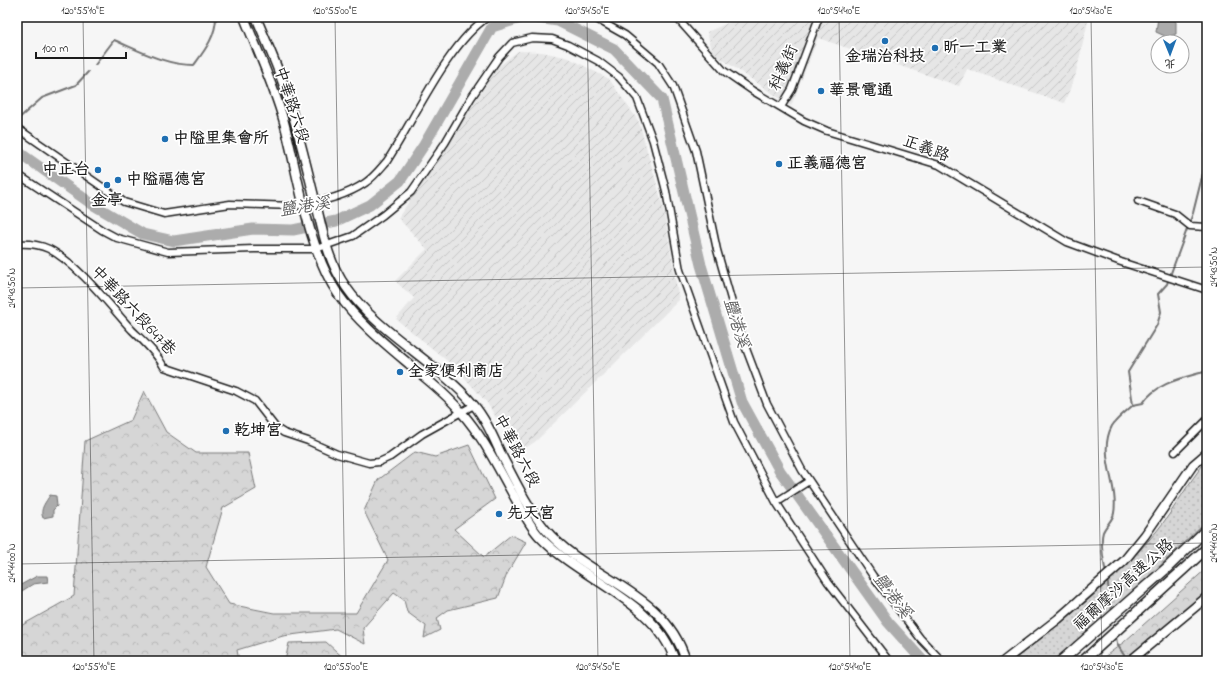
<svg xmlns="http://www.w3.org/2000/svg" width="1224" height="678" viewBox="0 0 1224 678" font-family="'Indie Flower','LXGW WenKai TC',sans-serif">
	<defs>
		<pattern id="industrial-furrows" width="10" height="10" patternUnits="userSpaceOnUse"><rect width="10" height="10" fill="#e6e6e6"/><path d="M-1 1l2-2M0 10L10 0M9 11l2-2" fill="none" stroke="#c5c5c5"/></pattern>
		<pattern id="grass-dots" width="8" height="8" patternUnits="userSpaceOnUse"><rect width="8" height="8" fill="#d6d6d6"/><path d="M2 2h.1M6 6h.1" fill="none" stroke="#b7b7b7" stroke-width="1.8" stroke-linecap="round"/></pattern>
		<pattern id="forest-crowns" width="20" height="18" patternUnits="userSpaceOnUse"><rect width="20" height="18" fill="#d6d6d6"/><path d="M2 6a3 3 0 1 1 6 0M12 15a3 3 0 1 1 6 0" fill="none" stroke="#b7b7b7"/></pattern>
	</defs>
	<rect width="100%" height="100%" fill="#f6f6f6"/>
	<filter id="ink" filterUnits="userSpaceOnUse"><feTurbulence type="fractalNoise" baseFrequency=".025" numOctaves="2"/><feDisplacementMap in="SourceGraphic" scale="8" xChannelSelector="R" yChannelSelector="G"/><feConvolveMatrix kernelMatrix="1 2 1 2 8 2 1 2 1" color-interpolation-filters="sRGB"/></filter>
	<g filter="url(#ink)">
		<path fill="url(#industrial-furrows)" d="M741,17H1089L1075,77L1064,103L967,69L959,86L818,38L791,106L713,53L707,32Z
			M518,51L542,52L569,58L609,79L639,122L663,206L679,300L536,441L518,453L487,403L456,368L396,319L414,298L395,281L427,249L398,218L498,67Z"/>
		<path fill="url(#grass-dots)" stroke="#797979" d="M1207,460V520L1130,595L1053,661H1012C1063,622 1115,581 1156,532C1175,509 1188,482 1207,460Z"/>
		<path fill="url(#forest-crowns)" stroke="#797979" d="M144,391L166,432L196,453H248L256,489L223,508L206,567L229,604L274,613H356L388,560L364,511L378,480L415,452L435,457L469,445L495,499L454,529L484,557L511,535L526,542L507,574L498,598L448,610L437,618L440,630L424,638L426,626L407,612L404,600L394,593L363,628L365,644L336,629L283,636L237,650L239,661H17V628L74,596L85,441L131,420Z
			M1207,568V594L1180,614L1126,661H1099L1124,642Z
			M326,642L347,661H285L289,643Z"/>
		<path fill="#acacac" stroke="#727272" d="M1158,17H1171L1176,22V34L1167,37L1156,32Z
			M50,495L56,496L57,506L53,510V516L43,518C39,509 46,502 50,495Z
			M37,576H47L48,582L33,584L17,594V587Z"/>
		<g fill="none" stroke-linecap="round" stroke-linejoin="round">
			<path stroke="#727272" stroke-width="2" d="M95,65L114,40C140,51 165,65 194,65C205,50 216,36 216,17
				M17,120L42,98L76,85L88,72
				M1133,405L1143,403C1157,382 1184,378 1207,371
				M1106,574C1104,564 1100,541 1103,532C1106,525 1113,520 1114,513C1119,485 1097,454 1112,426C1117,418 1127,411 1133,405L1128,372L1157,325L1161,312L1158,294L1167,284L1193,213L1206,161L1205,135L1207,132
				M1107,578L1112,612
				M1116,636L1117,644L1127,660"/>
			<path stroke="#acacac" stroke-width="11" d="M531,17L558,21L614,49L662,99L701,265L742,402L780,471L888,622L923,661
				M17,151L92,204L143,234L174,241L253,229L293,230L336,221L370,205L400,181L424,145L492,27L524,17"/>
			<defs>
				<path id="minor" d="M593,17L625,35L658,63L673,86L696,151L717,250L742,338L767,404L802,470L873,576L920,638L942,661
					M676,17L724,71L753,91L804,121L827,131L939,165L1067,242L1121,262L1207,290
					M781,107L792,89L819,17
					M17,128L124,202L164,214L230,204L294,206C317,203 346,196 365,183C374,177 380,169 387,161C414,120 448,43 488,17
					M17,174L102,230L117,238L168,252L254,249H316L353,236L383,215L411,192L445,143L471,98L499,57L512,43L532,38L552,39L568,45L598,61L619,77L637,98L653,141L666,191L680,270L734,422L776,502L828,582L889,661
					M1138,201L1175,214L1190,226L1207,227
					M17,244C29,243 38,244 49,249C78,264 110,306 132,330C143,341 156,352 164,367L236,391L255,401L276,428L284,433L308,441L337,454L369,463L379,462L390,457L422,434L474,405
					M1175,452L1207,420
					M776,502L809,481"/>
				<path id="major" d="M244,17C258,52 274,86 284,122C298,174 308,250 338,294C357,321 384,343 409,364C427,380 447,394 462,413C484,438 499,470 515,498C523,512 530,527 541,538C582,581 656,601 675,661
					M256,17C270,50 285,83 294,119C303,150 310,181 318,212C324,238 330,265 346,287C377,332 436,361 473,404C486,419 494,439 502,456C515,481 528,508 545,529C588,580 665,590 686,661
					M1004,661L1058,619L1124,561L1145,535L1193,465L1207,453
					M1130,661L1207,597"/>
				<path id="highway" d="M1061,661L1168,567L1207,529
					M1083,661L1207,548"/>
			</defs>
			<use href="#minor" stroke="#1c1c1c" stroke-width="9"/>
			<use href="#major" stroke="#1c1c1c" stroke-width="11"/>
			<use href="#highway" stroke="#1c1c1c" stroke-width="12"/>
			<use href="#minor" stroke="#fff" stroke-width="6"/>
			<use href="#major" stroke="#fff" stroke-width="8"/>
			<use href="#highway" stroke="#fff" stroke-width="9"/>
		</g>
	</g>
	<path fill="none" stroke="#1c1c1c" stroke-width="1" stroke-opacity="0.45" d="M83,17L94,661M335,17L346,661M587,17L598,661M839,17L850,661M1091,17L1102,661M17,288L1207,267M17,564L1207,543"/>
	<g fill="#1f6fb2" stroke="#fff" stroke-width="1.5">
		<circle cx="885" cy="41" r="4"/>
		<circle cx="935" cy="48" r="4"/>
		<circle cx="821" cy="91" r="4"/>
		<circle cx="165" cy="139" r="4"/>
		<circle cx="779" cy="164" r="4"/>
		<circle cx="98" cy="170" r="4"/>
		<circle cx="118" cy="180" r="4"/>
		<circle cx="107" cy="185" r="4"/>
		<circle cx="400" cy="372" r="4"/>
		<circle cx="226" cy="431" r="4"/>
		<circle cx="499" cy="514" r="4"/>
	</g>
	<g text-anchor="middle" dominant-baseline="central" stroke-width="3.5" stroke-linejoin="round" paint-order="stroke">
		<g font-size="16" font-weight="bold" fill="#1c1c1c" stroke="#fff" text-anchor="start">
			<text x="943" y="48">昕一工業</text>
			<text x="885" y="57" text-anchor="middle">金瑞治科技</text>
			<text x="829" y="91">華景電通</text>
			<text x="173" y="139">中隘里集會所</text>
			<text x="787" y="164">正義福德宮</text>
			<text x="90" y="170" text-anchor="end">中正台</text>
			<text x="126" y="180">中隘福德宮</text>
			<text x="107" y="201" text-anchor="middle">金亭</text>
			<text x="408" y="372">全家便利商店</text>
			<text x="234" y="431">乾坤宮</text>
			<text x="507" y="514">先天宮</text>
		</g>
		<g font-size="16" fill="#1c1c1c" stroke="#fff">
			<text transform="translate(784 68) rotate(-66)">科義街</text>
			<text transform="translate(291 105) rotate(72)">中華路六段</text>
			<text transform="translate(926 149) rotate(20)">正義路</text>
			<text transform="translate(133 311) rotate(47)">中華路六段647巷</text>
			<text transform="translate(516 451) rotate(62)">中華路六段</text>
			<text transform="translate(1124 585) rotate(-42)">福爾摩沙高速公路</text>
		</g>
		<g font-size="17" font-style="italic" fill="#5d5d5d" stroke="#fff">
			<text transform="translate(305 207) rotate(-9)">鹽港溪</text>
			<text transform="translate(736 323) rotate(73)">鹽港溪</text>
			<text transform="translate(892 596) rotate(53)">鹽港溪</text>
		</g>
	</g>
	<rect width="1224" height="678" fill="none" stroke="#fff" stroke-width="44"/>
	<g transform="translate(1170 54) rotate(179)"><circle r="19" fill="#ffffff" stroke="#a4a4a4"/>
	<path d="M0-3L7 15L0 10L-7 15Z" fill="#1f6fb2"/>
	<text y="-6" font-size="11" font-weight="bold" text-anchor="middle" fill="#1c1c1c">北</text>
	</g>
	<path d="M36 52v6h90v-6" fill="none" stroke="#1c1c1c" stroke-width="2"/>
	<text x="42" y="52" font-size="12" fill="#1c1c1c" stroke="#ffffff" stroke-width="3" paint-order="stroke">100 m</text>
	<rect x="22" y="22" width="1180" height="634" fill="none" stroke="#1c1c1c" stroke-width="1.5"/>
	<g font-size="10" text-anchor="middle" fill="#1c1c1c">
		<text x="83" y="14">120°55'10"E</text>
		<text x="335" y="14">120°55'00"E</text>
		<text x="587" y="14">120°54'50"E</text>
		<text x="839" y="14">120°54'40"E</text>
		<text x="1091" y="14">120°54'30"E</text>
		<text transform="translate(1213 267) rotate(-90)" y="4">24°43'50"N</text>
		<text transform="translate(11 288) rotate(-90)" y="4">24°43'50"N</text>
		<text transform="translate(1213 543) rotate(-90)" y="4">24°44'00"N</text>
		<text transform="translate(11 563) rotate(-90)" y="4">24°44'00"N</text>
		<text x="94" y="670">120°55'10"E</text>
		<text x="346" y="670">120°55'00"E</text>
		<text x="598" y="670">120°54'50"E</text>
		<text x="850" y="670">120°54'40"E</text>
		<text x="1102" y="670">120°54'30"E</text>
	</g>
</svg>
